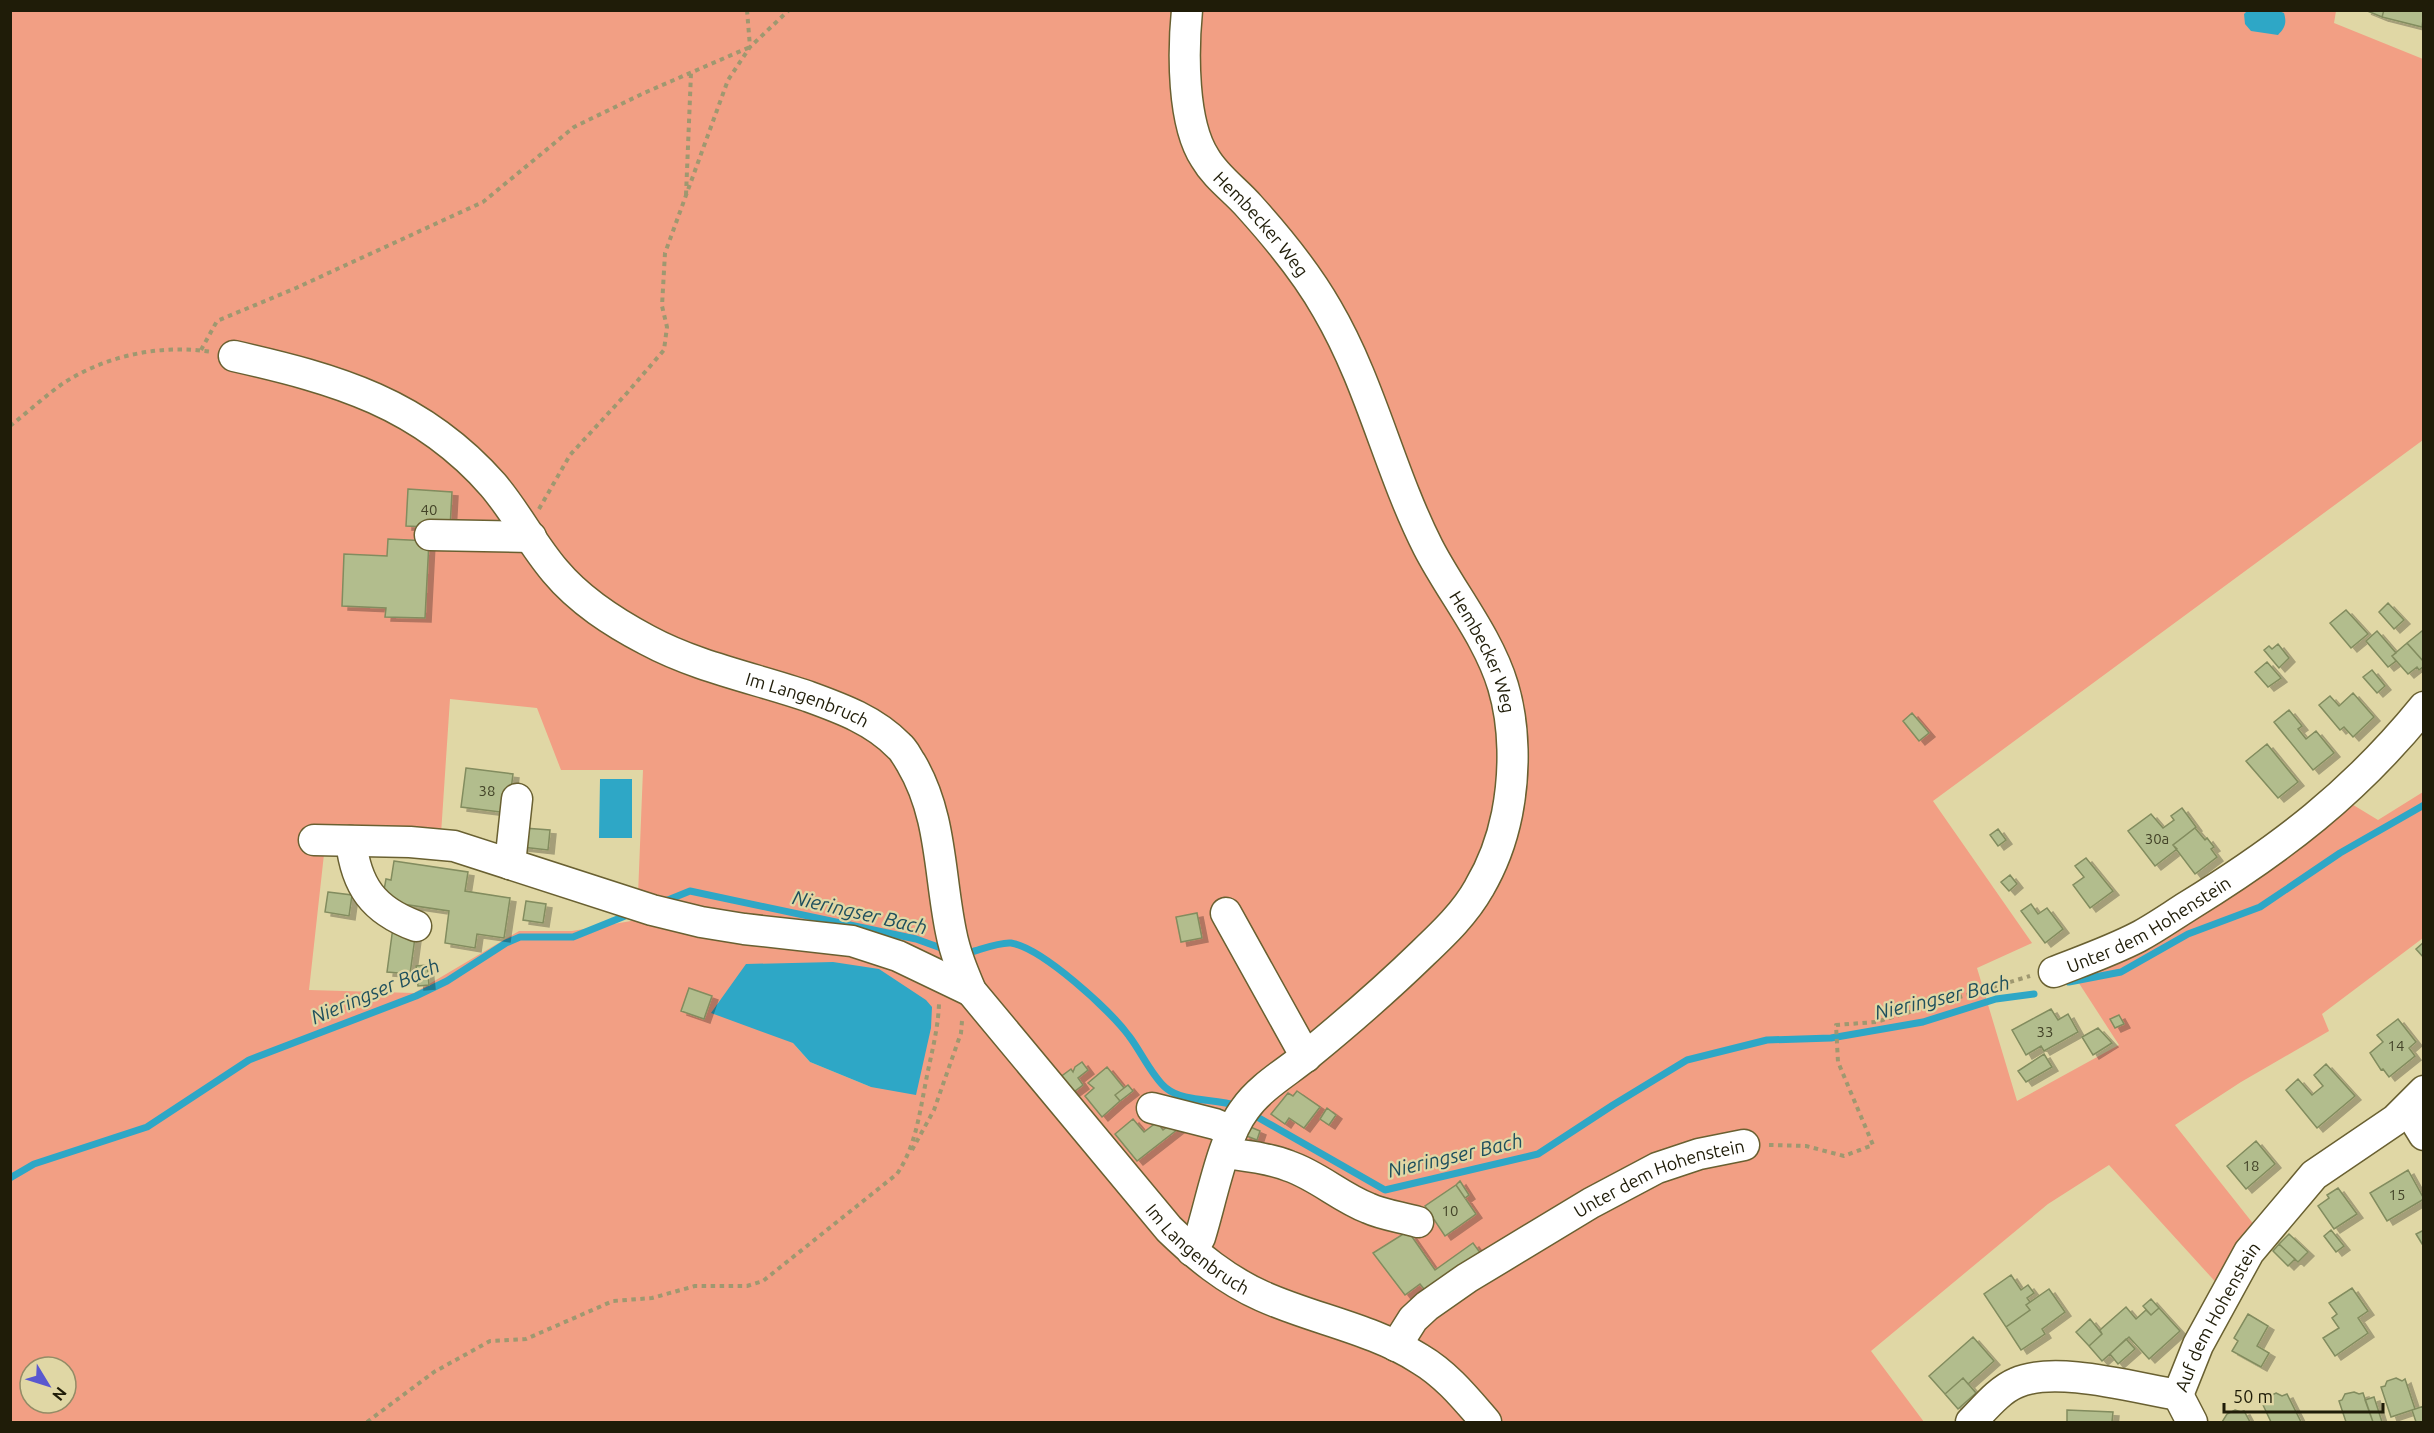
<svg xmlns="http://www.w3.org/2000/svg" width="2434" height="1433" viewBox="0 0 2434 1433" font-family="Ubuntu,sans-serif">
	<defs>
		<filter id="shadow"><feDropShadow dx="6" dy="4" stdDeviation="0" flood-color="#0004"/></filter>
	</defs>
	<rect width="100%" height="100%" fill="#e0d7a5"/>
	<path fill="#f29f84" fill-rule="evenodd" d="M10,11H2336L2334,23L2423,59V440L1933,801L2032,943L1977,968L2017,1101L2119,1045L2073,974L2350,803L2378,820L2423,792V938L2322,1014L2329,1031L2241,1082L2175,1125L2259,1231L2221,1288L2109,1165L2048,1204L1871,1351L1924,1422H11ZM450,699L537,708L561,770H643L637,920L572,931H519L414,993L309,990L325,845L440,849ZM793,1043L871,1087L810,1062ZM30,1367H66V1403H30Z"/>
	<path fill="#2ea7c6" d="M2247,11H2279L2284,13C2287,23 2285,28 2278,35L2251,31L2245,24L2244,14Z
		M600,779H632V838H599Z
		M833,962L879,969L926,1000L932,1007L931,1028L916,1095L871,1087L810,1062L793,1043L711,1013L746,964Z"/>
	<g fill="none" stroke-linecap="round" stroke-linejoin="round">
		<path stroke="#2ea7c6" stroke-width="7" d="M663,902L690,891L916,939L941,948
			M971,952C982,949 1000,942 1011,943C1042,948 1110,1010 1129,1036C1140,1050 1153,1078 1166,1088C1184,1103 1216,1098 1237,1106
			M2069,982L2121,972L2188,934L2260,907L2340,853L2424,805
			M1252,1114L1385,1190L1538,1154L1613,1105L1687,1060L1767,1040L1831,1038L1923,1022L1996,999L2034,994
			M10,1178L34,1164L147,1127L249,1060L416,996L447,981L506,943L520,937H573L630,914"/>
	</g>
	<path fill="#b2bd8d" stroke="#828c5e" stroke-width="1.5" filter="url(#shadow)" d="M2365,10H2384L2382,17Z
		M2384,10L2424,11L2422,27L2382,17Z
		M408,489L452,492L450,528L406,526Z
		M388,539L429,541L425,618L385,617L386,608L342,606L344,554L387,556Z
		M2388,603L2404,620L2394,629L2379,612Z
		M2346,610L2368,634L2351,648L2330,623Z
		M2377,631L2396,653L2392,656L2396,661L2388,667L2366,641Z
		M2422,631L2424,633V662L2407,643Z
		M2407,643L2424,662V666L2419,670L2417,667L2408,674L2392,656Z
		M2278,644L2289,658L2279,668L2264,650L2269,646L2272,649Z
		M2267,662L2281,678L2268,687L2255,672Z
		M2372,670L2385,686L2377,693L2363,677Z
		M2353,693L2374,717L2353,737L2344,727L2340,730L2319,705L2330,696L2339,706Z
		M2289,710L2302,726L2298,729L2306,739L2316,731L2334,753L2313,770L2274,722Z
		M1912,713L1929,733L1919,741L1903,721Z
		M2267,744L2298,782L2278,798L2246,761Z
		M466,768L513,774L508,813L461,807Z
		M2182,808L2196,827L2173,845L2177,849L2155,866L2128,831L2151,814L2163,828L2174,820L2171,816Z
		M524,828L550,830L548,850L522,847Z
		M2195,828L2205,840L2207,838L2214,847L2211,849L2217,857L2195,874L2173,845Z
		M1998,829L2006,840L1998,846L1990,835Z
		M2086,858L2113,891L2090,908L2073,885L2084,877L2075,866Z
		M394,861L468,872L465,891L510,898L504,938L477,934L475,948L445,943L449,911L382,901L386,879L391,880Z
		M2010,875L2017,884L2009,891L2001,882Z
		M328,892L352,895L349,916L325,912Z
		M526,901L546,904L543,923L523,920Z
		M2031,904L2038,914L2047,908L2063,929L2045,943L2021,911Z
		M1197,913L1202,938L1181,942L1176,917Z
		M393,927L416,930L410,974L387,972Z
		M2424,942V958L2416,949Z
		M427,965L429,985L418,986L416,966Z
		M689,988L712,996L704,1019L681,1011Z
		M2051,1009L2058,1020L2068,1014L2078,1032L2044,1051L2041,1046L2026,1055L2012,1030Z
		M2119,1015L2124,1024L2115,1028L2110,1019Z
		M2398,1019L2416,1042L2409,1048L2415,1056L2389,1077L2383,1069L2381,1070L2370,1053L2383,1042L2377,1035Z
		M2098,1028L2112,1043L2093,1055L2082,1037Z
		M2044,1054L2052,1067L2026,1082L2018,1071Z
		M1082,1062L1088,1070L1078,1078L1083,1085L1071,1094L1059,1078L1071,1069L1073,1072L1075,1067Z
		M2326,1064L2355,1096L2317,1128L2286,1090L2298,1079L2312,1095L2323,1086L2314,1075Z
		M1107,1067L1124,1088L1115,1095L1120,1101L1102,1117L1085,1096L1094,1088L1088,1083Z
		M1128,1085L1133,1091L1120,1101L1115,1095Z
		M1297,1091L1320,1107L1304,1128L1289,1118L1285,1124L1271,1114L1288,1093L1293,1096Z
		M1327,1108L1336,1115L1329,1125L1320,1119Z
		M1133,1119L1144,1132L1157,1122L1163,1130L1172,1123L1178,1129L1137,1161L1115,1134Z
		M1248,1126L1260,1131L1257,1140L1244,1135Z
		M2256,1141L2275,1164L2246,1189L2227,1166Z
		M2408,1170L2424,1199L2387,1221L2370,1193Z
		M1460,1181L1469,1195L1465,1198L1456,1185Z
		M1456,1185L1476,1214L1445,1236L1425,1206Z
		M2338,1188L2357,1214L2334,1229L2318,1206L2329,1198L2327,1195Z
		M2331,1230L2344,1246L2336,1252L2324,1236Z
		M2424,1230V1247L2416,1234Z
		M1408,1231L1435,1270L1473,1243L1481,1254L1428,1294L1420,1284L1405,1295L1373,1253Z
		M2289,1234L2308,1252L2298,1262L2279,1244Z
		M2279,1244L2295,1259L2288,1266L2273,1251Z
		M2011,1275L2021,1290L2028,1285L2034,1293L2027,1298L2030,1302L2026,1305L2030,1310L2006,1327L1984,1294Z
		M2352,1288L2368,1311L2358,1318L2368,1333L2335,1356L2323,1338L2339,1328L2332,1318L2337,1314L2329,1303Z
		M2049,1289L2065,1312L2042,1329L2045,1334L2021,1350L2006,1327L2030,1310L2026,1305Z
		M2151,1299L2159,1308L2151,1315L2143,1306Z
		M2126,1307L2136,1319L2146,1310L2151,1315L2159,1308L2180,1331L2149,1359L2129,1337L2102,1361L2089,1346L2102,1334L2100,1330Z
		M2248,1314L2268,1326L2257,1346L2269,1353L2261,1367L2232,1351L2238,1341L2234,1338Z
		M2090,1319L2102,1334L2089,1346L2076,1332Z
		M1973,1337L1994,1361L1968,1384L1963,1378L1945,1394L1929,1376Z
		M2126,1339L2135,1349L2118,1364L2110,1354Z
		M1963,1378L1976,1393L1958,1409L1945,1394Z
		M2396,1378L2402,1381L2405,1379L2415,1409L2391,1417L2381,1387L2385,1386L2387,1381Z
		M2354,1392L2359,1394L2363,1393L2373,1422H2346L2339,1401L2342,1400L2345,1394Z
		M2276,1393L2282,1396L2287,1394L2301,1422H2271L2263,1405L2268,1403L2270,1396Z
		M2374,1397L2382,1422H2373L2365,1400Z
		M2424,1406V1422H2416L2412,1410Z
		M2067,1410L2113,1412L2112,1422H2067Z
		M2235,1410L2241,1412L2244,1411L2250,1422H2222L2227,1414Z"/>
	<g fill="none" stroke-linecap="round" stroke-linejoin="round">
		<defs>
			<g id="minor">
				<path id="s1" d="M1187,10C1183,51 1182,123 1205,158C1216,177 1235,190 1249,206C1277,237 1306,272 1327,309C1371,384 1389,470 1428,547C1451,592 1488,636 1503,686C1515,726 1515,773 1507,814C1502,839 1492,866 1479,888C1465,913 1444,933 1423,953C1387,988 1349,1021 1310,1053C1289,1071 1261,1086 1245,1109C1223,1137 1211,1202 1200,1237L1192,1251"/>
				<path id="s2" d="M234,356C336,379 421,403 493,485C516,512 532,544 555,571C580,601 613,622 647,640C697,667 754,678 807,696C840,708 874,720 899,746C904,750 907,757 911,763C942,815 939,874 951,932C955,953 963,972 971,991L1169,1229C1197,1256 1226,1280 1262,1296C1313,1319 1373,1329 1420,1359C1447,1375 1466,1399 1486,1422"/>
				<path d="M430,535L531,537"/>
				<path d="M314,840L410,842L454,846L652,910L701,922L744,929L852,941L898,956L971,991"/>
				<path d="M351,841C356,886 373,910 416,926"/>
				<path d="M510,864L517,799"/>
				<path d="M1226,913L1306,1057"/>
				<path id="s3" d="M2054,972C2082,961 2111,951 2138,937C2155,928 2172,916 2188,906C2282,848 2354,793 2424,707"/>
				<path d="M1152,1108L1215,1124L1232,1131"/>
				<path d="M2408,1109L2424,1135"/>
				<path d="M1225,1153C1246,1156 1269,1158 1289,1166C1318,1176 1340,1197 1368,1208C1383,1215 1401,1217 1418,1222"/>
				<path id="s4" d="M1396,1346L1413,1319L1427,1306L1467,1278L1591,1203L1657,1168L1699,1154L1744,1145"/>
				<path d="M2178,1395L2192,1422"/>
				<path id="s5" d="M1971,1422C1984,1409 1999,1390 2016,1383C2055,1365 2135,1388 2178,1395L2198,1345L2249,1252L2314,1175L2395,1120L2424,1091"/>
			</g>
		</defs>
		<use href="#minor" stroke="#696031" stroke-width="33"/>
		<path stroke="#9f9870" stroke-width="4" stroke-dasharray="4.5 4.5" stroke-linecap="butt" d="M747,10L750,47
			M686,195L691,73
			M201,350L217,321L296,288L483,202L574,127L644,93L750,47
			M10,426C28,412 46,395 65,382C108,355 162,344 212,352
			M539,509L570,455L627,393L664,350L667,327L662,306L665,253L728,80L750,47L789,10
			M1769,1145L1806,1146L1844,1156L1873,1145L1838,1062L1836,1025L1876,1022L2030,976
			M912,1150L934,1110L961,1033L962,1021
			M367,1422L434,1372L490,1341L526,1339L613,1301L652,1298L695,1286H747L763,1281L897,1174C915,1147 919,1117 925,1086C930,1058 938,1032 939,1004"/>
		<use href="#minor" stroke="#fff" stroke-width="30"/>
	</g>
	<g text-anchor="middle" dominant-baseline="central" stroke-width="4.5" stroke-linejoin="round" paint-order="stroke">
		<g font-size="15" fill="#444429">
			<text x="429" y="509">40</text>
			<text x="487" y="790">38</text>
			<text x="2157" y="838">30a</text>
			<text x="2045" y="1031">33</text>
			<text x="2396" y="1045">14</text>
			<text x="2251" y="1165">18</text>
			<text x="2397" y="1194">15</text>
			<text x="1450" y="1210">10</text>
		</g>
		<g font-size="18" fill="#1f1c08" stroke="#e0d7a5">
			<text stroke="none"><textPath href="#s1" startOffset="238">Hembecker Weg</textPath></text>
			<text stroke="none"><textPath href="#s1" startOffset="724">Hembecker Weg</textPath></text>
			<text stroke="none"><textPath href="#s2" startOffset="688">Im Langenbruch</textPath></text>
			<text stroke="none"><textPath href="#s3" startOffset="106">Unter dem Hohenstein</textPath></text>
			<text stroke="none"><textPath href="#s4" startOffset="318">Unter dem Hohenstein</textPath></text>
			<text stroke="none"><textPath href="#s2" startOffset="1395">Im Langenbruch</textPath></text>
			<text stroke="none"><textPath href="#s5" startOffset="312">Auf dem Hohenstein</textPath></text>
		</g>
		<g font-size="20" font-style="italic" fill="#1f505d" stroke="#e0d7a5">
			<text transform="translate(860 912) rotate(13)">Nieringser Bach</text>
			<text transform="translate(375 991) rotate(-23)">Nieringser Bach</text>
			<text transform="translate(1942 997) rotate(-13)">Nieringser Bach</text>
			<text transform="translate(1455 1155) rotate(-13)">Nieringser Bach</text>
		</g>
	</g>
	<rect width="2434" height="1433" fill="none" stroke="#1f1c08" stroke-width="24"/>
	<g transform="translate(48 1385) rotate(128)"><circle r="28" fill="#e0d7a5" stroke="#938c66" stroke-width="1.5"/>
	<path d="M0-4.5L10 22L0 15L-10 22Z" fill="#5958cf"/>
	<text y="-9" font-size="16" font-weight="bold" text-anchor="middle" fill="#1f1c08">N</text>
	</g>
	<path d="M2224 1403v9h159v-9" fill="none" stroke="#1f1c08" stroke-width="3"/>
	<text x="2233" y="1403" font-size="18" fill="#1f1c08" stroke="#e0d7a5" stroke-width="4.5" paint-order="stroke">50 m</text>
</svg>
